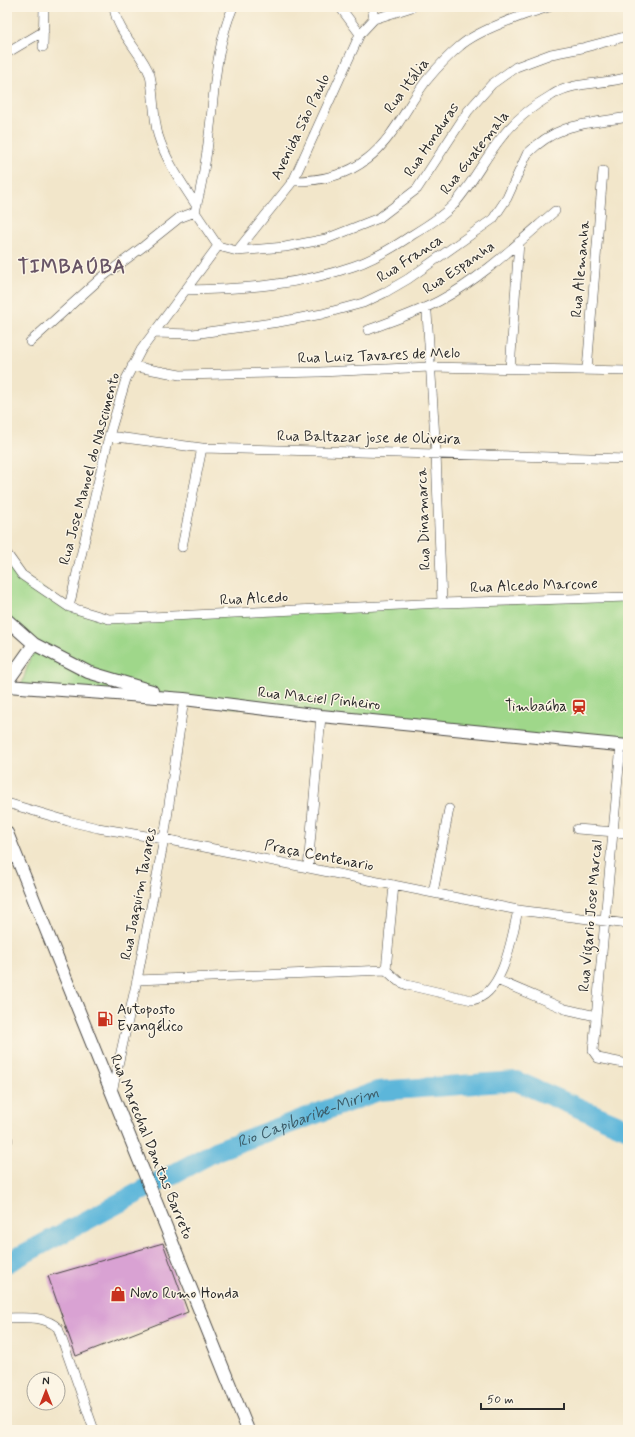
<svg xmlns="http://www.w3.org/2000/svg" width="635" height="1437" viewBox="0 0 635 1437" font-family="Mynerve,sans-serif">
	<rect width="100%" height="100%" fill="#fcf5e5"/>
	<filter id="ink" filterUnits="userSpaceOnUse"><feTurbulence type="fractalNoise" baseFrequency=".025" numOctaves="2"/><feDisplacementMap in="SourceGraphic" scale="8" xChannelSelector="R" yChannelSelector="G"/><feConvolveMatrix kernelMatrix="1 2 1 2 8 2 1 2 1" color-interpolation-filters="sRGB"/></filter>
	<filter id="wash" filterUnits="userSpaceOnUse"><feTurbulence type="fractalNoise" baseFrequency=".012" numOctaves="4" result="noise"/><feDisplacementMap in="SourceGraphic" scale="16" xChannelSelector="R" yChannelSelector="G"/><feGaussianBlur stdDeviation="0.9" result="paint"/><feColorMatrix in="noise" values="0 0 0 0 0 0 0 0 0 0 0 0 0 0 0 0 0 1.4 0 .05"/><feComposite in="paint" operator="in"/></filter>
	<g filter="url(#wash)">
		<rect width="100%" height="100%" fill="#f2e6ca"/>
		<path fill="#9fd78a" stroke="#65815a" d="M7,554L22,575L69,607L109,619L628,598V746L21,687L34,644L7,620Z"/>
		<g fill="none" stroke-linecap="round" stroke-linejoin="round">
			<path stroke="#5cb6da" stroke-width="20" id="s1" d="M7,1263L218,1150L378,1091L516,1081L628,1129"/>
		</g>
		<g id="blocks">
			<path fill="#d9a2d3" d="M163,1243L188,1312L76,1356L48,1276Z"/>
		</g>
	</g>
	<g filter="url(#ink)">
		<use href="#blocks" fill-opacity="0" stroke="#494743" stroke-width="1"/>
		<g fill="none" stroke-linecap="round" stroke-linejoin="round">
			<defs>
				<path id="minor" d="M114,7C117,33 141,51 150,75C154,95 153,116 158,135C166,161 182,183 196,205
					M233,7C216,47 215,85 210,127C207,155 202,185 195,212L218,246L237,251L285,247L326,239L379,218L417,189L468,111L492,84L516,67L551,54L582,48L628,36
					M340,7L360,34
					M374,19L412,7
					M43,47L44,7
					M7,53L44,31
					M293,181C319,181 346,176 367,159C393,139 407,106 426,81C436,69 448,56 460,46C478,30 525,14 549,7
					M237,251L293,181L360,34L374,19L372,7
					M186,290C243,289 300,285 354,266C375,259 394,247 412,235C427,226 445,215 456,202C473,182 485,158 501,138C514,121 533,106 552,95C574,81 604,85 628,77
					M427,313L436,454L442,603
					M368,330C391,321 416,313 439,301C482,278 518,243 555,211
					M153,333L193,334L279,322L322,314L363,303L384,293L408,279L493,219L507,198L527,154C559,122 587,124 628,117
					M30,342L101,278L144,246L179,218L195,212
					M132,366L180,375L320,372L430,367L628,371
					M510,369L519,242
					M587,370L603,171
					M109,436L202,448L628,459
					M182,547L202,448
					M7,554L22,575L69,607L109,619L442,603L628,597
					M69,607L109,436L126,379L141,350L218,246
					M621,745L593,1051L598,1058L628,1064
					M7,803L68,821L98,828L164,839L518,910L628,924
					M577,829L628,833
					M308,868L321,716
					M433,893L449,809
					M386,970L398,981L407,985L472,1000C504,995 512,936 518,910
					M386,970L394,885
					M137,980L386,970
					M497,980L565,1009L596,1016
					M112,1092L137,980L164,839L184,699
					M7,1139L8,1140
					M7,1318C24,1318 44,1315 58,1328L94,1430"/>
				<path id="tertiary" d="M7,620L34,644L88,672L152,691
					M7,682L34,644
					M7,686L184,699L321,716L628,746
					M7,833L248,1430"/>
			</defs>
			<use href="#minor" stroke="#494743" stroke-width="10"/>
			<use href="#tertiary" stroke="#494743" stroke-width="14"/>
			<use href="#minor" stroke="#fff" stroke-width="9"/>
			<use href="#tertiary" stroke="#fff" stroke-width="12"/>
		</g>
	</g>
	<defs>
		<symbol id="station-bare" viewBox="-9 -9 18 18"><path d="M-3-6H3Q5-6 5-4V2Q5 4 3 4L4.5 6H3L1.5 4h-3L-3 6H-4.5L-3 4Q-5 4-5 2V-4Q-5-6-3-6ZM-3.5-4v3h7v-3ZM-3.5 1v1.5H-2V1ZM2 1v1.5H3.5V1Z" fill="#c8321e" stroke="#fcf5e5" stroke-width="2.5" paint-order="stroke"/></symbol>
		<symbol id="fuel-bare" viewBox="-9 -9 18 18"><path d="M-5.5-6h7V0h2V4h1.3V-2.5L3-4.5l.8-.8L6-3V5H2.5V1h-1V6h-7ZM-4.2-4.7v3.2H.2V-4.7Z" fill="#c8321e" stroke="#fcf5e5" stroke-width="2.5" paint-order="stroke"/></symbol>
		<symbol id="shop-bare" viewBox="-9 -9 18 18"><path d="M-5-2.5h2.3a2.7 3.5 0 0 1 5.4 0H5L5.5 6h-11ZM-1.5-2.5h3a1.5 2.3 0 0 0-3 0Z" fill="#c8321e" stroke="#fcf5e5" stroke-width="2.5" paint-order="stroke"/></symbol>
	</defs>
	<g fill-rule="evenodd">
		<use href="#station-bare" x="568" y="696" width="22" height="22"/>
		<use href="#fuel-bare" x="94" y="1008" width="22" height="22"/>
		<use href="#shop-bare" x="107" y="1283" width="22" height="22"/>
	</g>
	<g text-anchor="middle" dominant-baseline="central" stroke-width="3" stroke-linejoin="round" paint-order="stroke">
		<g font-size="15" fill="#2b2b2b" stroke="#fcf5e5">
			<text transform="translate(407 86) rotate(-53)">Rua Itália</text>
			<text transform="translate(301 127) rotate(-64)">Avenida São Paulo</text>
			<text transform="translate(432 140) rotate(-56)">Rua Honduras</text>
			<text transform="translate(475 153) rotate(-52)">Rua Guatemala</text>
			<text transform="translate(410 259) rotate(-33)">Rua Franca</text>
			<text transform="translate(459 268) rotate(-34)">Rua Espanha</text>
			<text transform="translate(581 269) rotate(-85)">Rua Alemanha</text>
			<text transform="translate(379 356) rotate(-2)">Rua Luiz Tavares de Melo</text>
			<text transform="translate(369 438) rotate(1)">Rua Baltazar jose de Oliveira</text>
			<text transform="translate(90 469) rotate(-75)">Rua Jose Manoel do Nascimento</text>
			<text transform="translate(424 519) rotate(-92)">Rua Dinamarca</text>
			<text transform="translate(534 586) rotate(-2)">Rua Alcedo Marcone</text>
			<text transform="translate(254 599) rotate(-3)">Rua Alcedo</text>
			<text transform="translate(319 699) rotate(6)">Rua Maciel Pinheiro</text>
			<text transform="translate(319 856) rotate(11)">Praça Centenario</text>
			<text transform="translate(139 894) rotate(-79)">Rua Joaquim Tavares</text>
			<text transform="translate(591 916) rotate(-85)">Rua Vigario Jose Marcal</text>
			<text transform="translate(151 1147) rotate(68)">Rua Marechal Dantas Barreto</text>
		</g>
		<g font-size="15" fill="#2b2b2b" stroke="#fcf5e5" text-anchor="start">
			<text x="567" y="707" text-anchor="end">Timbaúba</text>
			<text x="117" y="1010">Autoposto<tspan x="117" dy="17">Evangélico</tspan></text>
			<text x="130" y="1294">Novo Rumo Honda</text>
		</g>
		<g font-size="16" font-style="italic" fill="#3c5c68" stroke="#fcf5e5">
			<text stroke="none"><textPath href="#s1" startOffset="335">Rio Capibaribe-Mirim</textPath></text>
		</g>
		<g font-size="19" font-weight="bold" letter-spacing="1" fill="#685566" stroke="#fcf5e5">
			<text x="72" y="267">TIMBAÚBA</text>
		</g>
	</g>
	<rect width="635" height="1437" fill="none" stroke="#fcf5e5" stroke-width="24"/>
	<g transform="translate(46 1391)"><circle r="19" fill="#fcf5e5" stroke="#a8a49b"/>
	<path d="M0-3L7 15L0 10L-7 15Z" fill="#c8321e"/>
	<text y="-6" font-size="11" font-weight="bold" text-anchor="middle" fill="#2b2b2b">N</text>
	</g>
	<path d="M481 1403v6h83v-6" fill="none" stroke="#2b2b2b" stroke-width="2"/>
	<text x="487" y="1403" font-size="12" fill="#2b2b2b" stroke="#fcf5e5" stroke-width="3" paint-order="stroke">50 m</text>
</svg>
